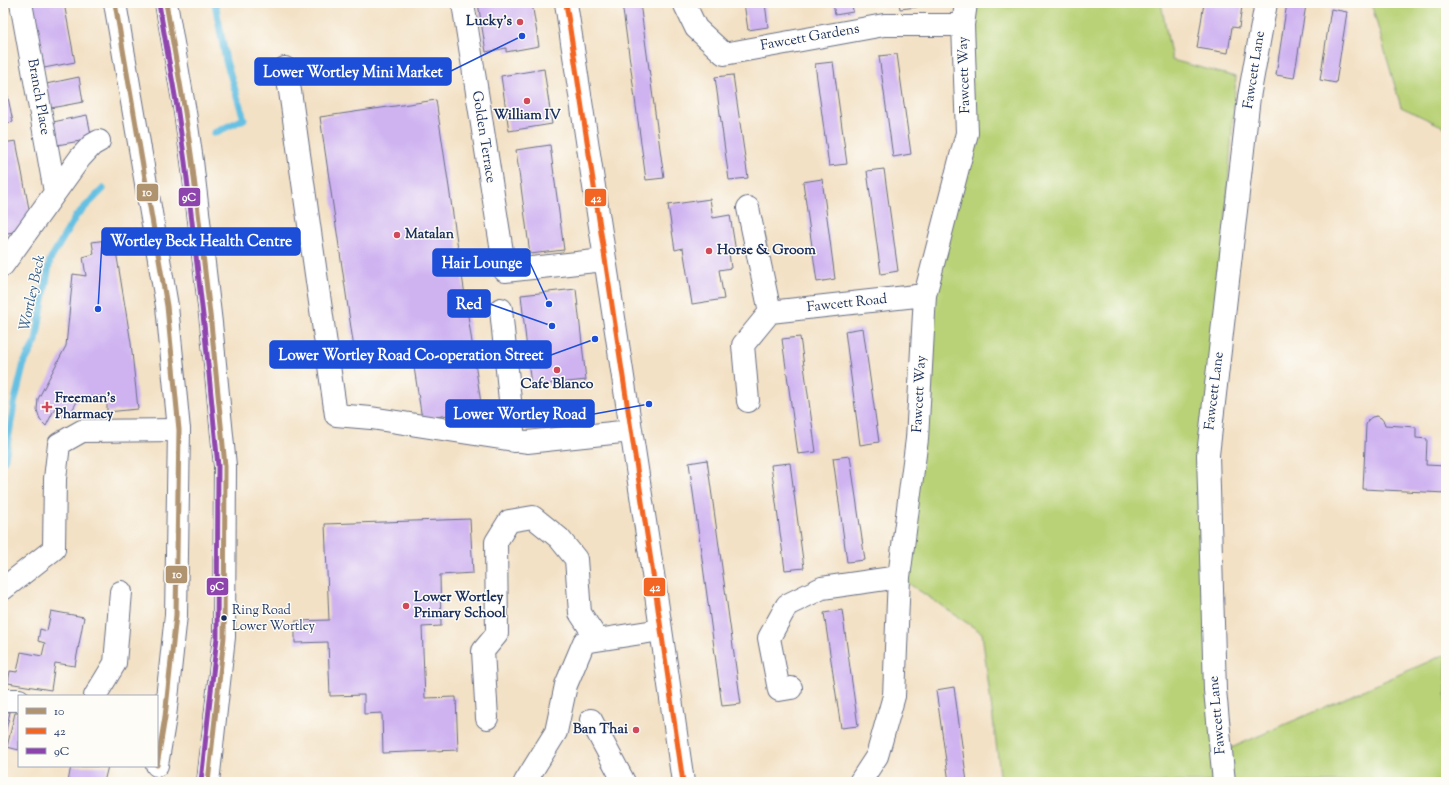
<svg xmlns="http://www.w3.org/2000/svg" width="1449" height="785" viewBox="0 0 1449 785" font-family="'Sorts Mill Goudy',serif">
	<rect width="100%" height="100%" fill="#fdfcf7"/>
	<filter id="ink" filterUnits="userSpaceOnUse"><feTurbulence type="fractalNoise" baseFrequency=".025" numOctaves="2"/><feDisplacementMap in="SourceGraphic" scale="8" xChannelSelector="R" yChannelSelector="G"/><feConvolveMatrix kernelMatrix="1 2 1 2 8 2 1 2 1" color-interpolation-filters="sRGB"/></filter>
	<filter id="wash" filterUnits="userSpaceOnUse"><feTurbulence type="fractalNoise" baseFrequency=".012" numOctaves="4" result="noise"/><feDisplacementMap in="SourceGraphic" scale="16" xChannelSelector="R" yChannelSelector="G"/><feGaussianBlur stdDeviation="0.9" result="paint"/><feColorMatrix in="noise" values="0 0 0 0 0 0 0 0 0 0 0 0 0 0 0 0 0 1.4 0 .05"/><feComposite in="paint" operator="in"/></filter>
	<g filter="url(#wash)">
		<rect width="100%" height="100%" fill="#f3e1c5"/>
		<path fill="#b9d277" stroke="#6a806a" d="M966,3H1161L1172,60L1236,77L1208,454L1222,752L1446,654V782H1001L982,633L899,577L925,295L962,153Z
			M1371,3H1446V128L1401,107Z"/>
		<g fill="none" stroke-linecap="round" stroke-linejoin="round">
			<path stroke="#65c0e2" stroke-width="7" d="M214,133L244,119L226,61L215,3
				M3,462L5,458L14,404L24,363L36,341L50,260L76,216L103,189"/>
		</g>
		<g id="blocks">
			<path fill="#cfb3f1" d="M32,3H64L75,62L44,68Z
				M478,3H532L539,46L506,52V48L486,52Z
				M622,3H640L664,178L646,180Z
				M744,3H765L768,27L748,30Z
				M833,3H852L853,12L835,15Z
				M899,3H916L917,7L900,9Z
				M1204,3H1225L1242,6L1239,28L1232,27L1228,53L1197,48Z
				M1287,3L1306,5L1294,78L1276,75Z
				M1331,9L1347,12L1336,83L1320,80Z
				M897,54L911,154L893,157L879,56Z
				M833,62L847,164L829,166L815,64Z
				M544,69L552,124L509,131L501,76Z
				M3,73L13,122L3,124Z
				M733,75L748,178L729,180L715,77Z
				M79,77L83,102L51,108L46,84Z
				M436,100L482,410L422,419L412,354L356,362L320,117Z
				M87,115L92,139L57,145L53,122Z
				M16,141L30,214L18,231L3,234V143Z
				M550,145L564,250L530,254L516,150Z
				M884,169L898,271L881,274L867,171Z
				M822,179L835,279L817,282L803,182Z
				M710,199L713,218L730,215L736,252L729,253L731,268L719,270L724,299L692,304L683,248L675,250L668,205Z
				M114,239L131,343L138,409L107,412V396L79,398L69,416L62,417L58,413L56,406L46,426L40,420L37,410L38,399L66,346L73,274L86,276L83,257L94,254L92,242Z
				M576,289L586,380L531,386L521,295Z
				M863,328L879,442L860,445L845,331Z
				M800,337L816,452L798,454L782,339Z
				M1377,416L1381,418L1384,422L1385,425L1416,427V438L1427,439L1426,465L1446,466V493L1363,489L1366,425L1368,420L1372,417Z
				M850,456L865,560L847,562L833,458Z
				M707,460L741,704L722,706L689,463Z
				M790,463L804,568L785,570L771,465Z
				M470,519L473,573L440,575L441,626L422,627L425,698L456,697L458,750L383,753L382,713L364,714V695L330,696L328,642L295,643V621L329,620L325,524Z
				M842,610L858,726L841,728L824,613Z
				M51,611L84,617L75,666L55,663L51,690L8,683L10,671L17,672L21,652L42,656L45,643L38,641L40,629L47,631Z
				M954,687L967,782H949L936,690Z
				M3,711L10,712L4,739H3Z
				M15,713H19V750L7,747Z
				M71,766H108L104,782H68Z"/>
		</g>
	</g>
	<g filter="url(#ink)">
		<use href="#blocks" fill-opacity="0" stroke="#676d82" stroke-width="1"/>
		<g fill="none" stroke-linecap="round" stroke-linejoin="round">
			<defs>
				<path id="minor" d="M21,3L55,192
					M463,3L505,271L604,260
					M566,3L653,574L683,782
					M684,3L696,28L724,54L884,25H963
					M285,68L290,91L336,415L371,418L527,442L631,431
					M748,208L770,312
					M3,265L80,158L92,145L99,141
					M501,309L514,441
					M748,401L743,345L770,312L925,295
					M3,589L54,549L55,479L59,444L82,431L179,430
					M791,688L779,690L769,638L787,605L822,588L899,577
					M95,696L115,663L121,592
					M3,700H19
					M487,718L483,651L497,634L496,542L509,521L533,517L559,538L576,559L580,613L597,639
					M591,720L624,782
					M525,782L556,732L566,685L584,642L661,630
					M860,782L877,756L894,696L899,577L917,439L925,295L967,133L963,25L966,3
					M1224,782L1215,690L1208,455L1249,97L1266,3"/>
				<path id="highway" d="M115,3L167,306L179,430L176,615L165,717L157,765
					M166,3L185,112L192,161L211,323L225,466L224,637L208,782"/>
			</defs>
			<use href="#minor" stroke="#676d82" stroke-width="24"/>
			<use href="#highway" stroke="#676d82" stroke-width="24"/>
			<use href="#minor" stroke="#fff" stroke-width="22"/>
			<use href="#highway" stroke="#fff" stroke-width="22"/>
			<defs>
				<path id="bus-1" d="M115,3L167,306L179,430L176,615L165,717L157,765
					M166,3L185,112L192,161L211,323L225,466L224,637L208,782"/>
				<path id="bus-2" d="M566,3L653,574L683,782"/>
				<path id="bus-3" d="M159,4L178,113L185,162L204,324L218,466L217,637L201,781"/>
			</defs>
			<use href="#bus-1" stroke="#fdfcf7" stroke-width="8"/>
			<use href="#bus-2" stroke="#fdfcf7" stroke-width="8"/>
			<use href="#bus-3" stroke="#fdfcf7" stroke-width="8"/>
			<use href="#bus-1" stroke="#b0936f" stroke-width="5"/>
			<use href="#bus-2" stroke="#f26522" stroke-width="5"/>
			<use href="#bus-3" stroke="#8e44ad" stroke-width="5"/>
		</g>
	</g>
	<g fill="#d1495b" stroke="#fdfcf7" stroke-width="1.5">
		<circle cx="520" cy="22" r="4"/>
		<circle cx="527" cy="101" r="4"/>
		<circle cx="397" cy="235" r="4"/>
		<circle cx="709" cy="251" r="4"/>
		<circle cx="557" cy="370" r="4"/>
		<path d="M45 401h4v4h4v4h-4v4h-4v-4h-4v-4h4z"/>
		<circle cx="406" cy="606" r="4"/>
		<circle cx="636" cy="730" r="4"/>
	</g>
	<circle fill="#1b2f5e" stroke="#fdfcf7" stroke-width="1.5" cx="224" cy="618" r="3.5"/>
	<g text-anchor="middle" dominant-baseline="central" stroke-width="3" stroke-linejoin="round" paint-order="stroke">
		<g font-size="13" fill="#1b2f5e" stroke="#fdfcf7" text-anchor="start">
			<text x="232" y="611">Ring Road<tspan x="232" dy="16">Lower Wortley</tspan></text>
		</g>
		<g font-size="14" font-weight="bold" fill="#1b2f5e" stroke="#fdfcf7" text-anchor="start">
			<text x="512" y="22" text-anchor="end">Lucky's</text>
			<text x="527" y="116" text-anchor="middle">William IV</text>
			<text x="405" y="235">Matalan</text>
			<text x="717" y="251">Horse &amp; Groom</text>
			<text x="557" y="385" text-anchor="middle">Cafe Blanco</text>
			<text x="55" y="399">Freeman's<tspan x="55" dy="16">Pharmacy</tspan></text>
			<text x="414" y="598">Lower Wortley<tspan x="414" dy="16">Primary School</tspan></text>
			<text x="628" y="730" text-anchor="end">Ban Thai</text>
		</g>
		<g font-size="14" fill="#1b2f5e" stroke="#fdfcf7">
			<text transform="translate(810 38) rotate(-10)">Fawcett Gardens</text>
			<text transform="translate(1255 70) rotate(-81)">Fawcett Lane</text>
			<text transform="translate(965 75) rotate(-92)">Fawcett Way</text>
			<text transform="translate(38 97) rotate(80)">Branch Place</text>
			<text transform="translate(483 137) rotate(81)">Golden Terrace</text>
			<text transform="translate(847 304) rotate(-6)">Fawcett Road</text>
			<text transform="translate(1215 391) rotate(-83)">Fawcett Lane</text>
			<text transform="translate(920 394) rotate(-87)">Fawcett Way</text>
			<text transform="translate(1218 715) rotate(-95)">Fawcett Lane</text>
		</g>
		<g font-size="15" font-style="italic" fill="#315a86" stroke="#fdfcf7">
			<text transform="translate(33 293) rotate(-78)">Wortley Beck</text>
		</g>
	</g>
	<path fill="none" stroke="#1d4ed8" stroke-width="1.5" d="M522 36L451 71M98 309L102 241M549 304L530 263M552 326L490 304M595 339L551 355M649 404L594 414"/>
	<g fill="#1d4ed8" stroke="#fdfcf7" stroke-width="1.5">
		<circle cx="522" cy="36" r="4"/>
		<circle cx="98" cy="309" r="4"/>
		<circle cx="549" cy="304" r="4"/>
		<circle cx="552" cy="326" r="4"/>
		<circle cx="595" cy="339" r="4"/>
		<circle cx="649" cy="404" r="4"/>
	</g>
	<g fill="#1d4ed8" stroke="#1d4ed8" stroke-width="1.5">
		<rect x="255" y="58" width="196" height="27" rx="4"/>
		<rect x="102" y="228" width="198" height="27" rx="4"/>
		<rect x="433" y="249" width="97" height="27" rx="4"/>
		<rect x="448" y="290" width="42" height="27" rx="4"/>
		<rect x="270" y="341" width="281" height="27" rx="4"/>
		<rect x="446" y="400" width="148" height="27" rx="4"/>
	</g>
	<g font-size="15" text-anchor="middle" font-weight="bold" fill="#fff">
		<text x="353" y="77">Lower Wortley Mini Market</text>
		<text x="201" y="246">Wortley Beck Health Centre</text>
		<text x="482" y="268">Hair Lounge</text>
		<text x="469" y="309">Red</text>
		<text x="411" y="360">Lower Wortley Road Co-operation Street</text>
		<text x="520" y="419">Lower Wortley Road</text>
	</g>
	<g stroke="#fdfcf7" stroke-width="1.5">
		<rect x="136" y="183" width="23" height="19" rx="4" fill="#b0936f"/>
		<rect x="178" y="187" width="23" height="20" rx="4" fill="#8e44ad"/>
		<rect x="584" y="188" width="23" height="19" rx="4" fill="#f26522"/>
		<rect x="165" y="565" width="23" height="19" rx="4" fill="#b0936f"/>
		<rect x="206" y="577" width="23" height="19" rx="4" fill="#8e44ad"/>
		<rect x="643" y="577" width="23" height="20" rx="4" fill="#f26522"/>
	</g>
	<g font-size="11" text-anchor="middle" font-weight="bold" fill="#fff">
		<text x="147" y="196">10</text>
		<text x="189" y="201">9C</text>
		<text x="596" y="202">42</text>
		<text x="177" y="578">10</text>
		<text x="217" y="590">9C</text>
		<text x="655" y="591">42</text>
	</g>
	<rect width="1449" height="785" fill="none" stroke="#fdfcf7" stroke-width="16"/>
	<rect x="18" y="695" width="140" height="72" fill="#fdfcf7" stroke="#a3aaba"/>
	<rect x="26" y="708" width="20" height="6" fill="#b0936f" stroke="#a3aaba"/>
	<text x="54" y="715" font-size="12" fill="#1b2f5e">10</text>
	<rect x="26" y="728" width="20" height="6" fill="#f26522" stroke="#a3aaba"/>
	<text x="54" y="735" font-size="12" fill="#1b2f5e">42</text>
	<rect x="26" y="748" width="20" height="6" fill="#8e44ad" stroke="#a3aaba"/>
	<text x="54" y="755" font-size="12" fill="#1b2f5e">9C</text>
</svg>
